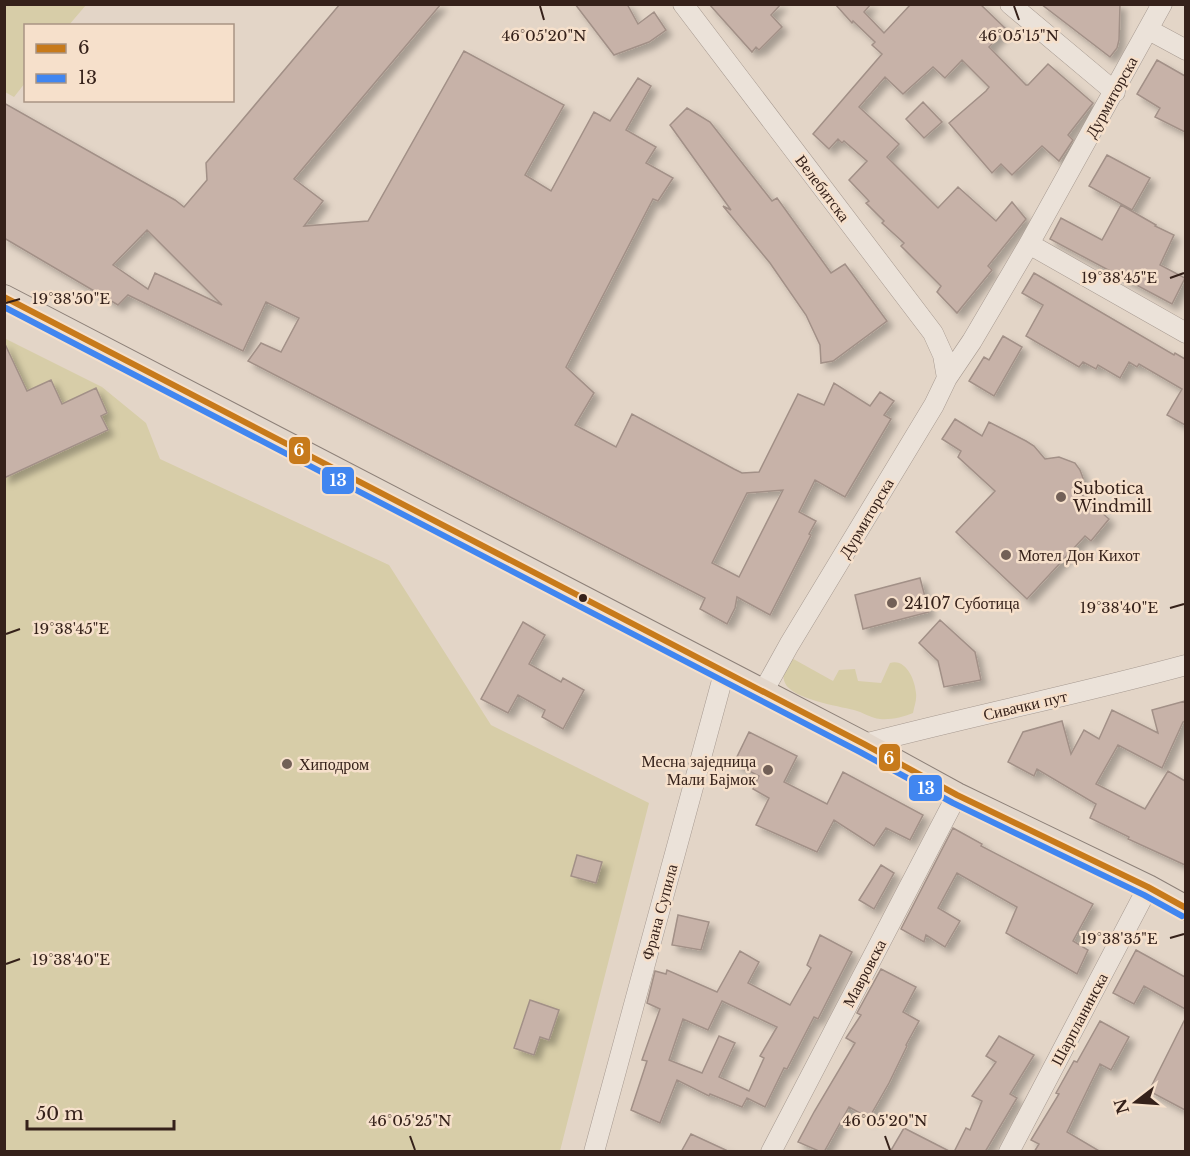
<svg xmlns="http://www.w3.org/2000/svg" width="1190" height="1156" viewBox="0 0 1190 1156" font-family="'Libre Baskerville',serif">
	<defs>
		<filter id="shadow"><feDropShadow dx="5.5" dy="5.5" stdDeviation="3" flood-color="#0004"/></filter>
	</defs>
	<rect width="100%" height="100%" fill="#e3d5c7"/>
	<path fill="#d7cda8" d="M4,5H86L69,25L26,26L25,83L14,97L5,92Z
		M4,338L102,387L146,423L160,459L389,565L491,725L649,803L560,1151H5Z
		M788,656L833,681L839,670L855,669L858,681L881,683L890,663C906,658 915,680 916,693C917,700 914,707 913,713C903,717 891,720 880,719C871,718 862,712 854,710C838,706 792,699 785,683C781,674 785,665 788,656Z"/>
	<path fill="#c7b2a8" stroke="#a29087" stroke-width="1.5" fill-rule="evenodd" filter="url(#shadow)" d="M340,4H441L294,179L323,201L304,226L368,221L464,51L564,105L525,175L551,191L594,112L610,121L638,78L651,86L626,130L656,147L646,163L673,178L658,201L653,199L566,367L594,393L575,425L616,447L632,414L734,469L742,473L759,472L798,394L824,405L834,383L870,406L880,392L894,401L884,415L891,419L845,497L815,480L799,512L816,521L809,534L811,535L770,615L737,597L735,608L727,624L700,609L705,598L248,361L261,343L281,352L299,318L266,302L243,351L128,295L118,305L4,238V103L175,200L184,207L207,180L206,163ZM147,230L222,305L155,273L148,289L113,265ZM783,490L739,577L712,563L747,493Z
		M575,4H627L638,24L654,12L666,30L649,42L614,55Z
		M709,4H781L771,15L782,27L759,50L756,47L752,52Z
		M835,4H871L864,12L884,33L911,4H980L1006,29L989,47L1026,85H1028L1048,64L1093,103L1068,135L1073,140L1059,161L1042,146L1012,175L1001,164L992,173L949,123L986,91L989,87L962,60L945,78L933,67L903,94L885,77L859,107L899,144L887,157L938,208L958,187L996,221L1012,202L1026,219L988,266L992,270L957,313L937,292L941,286L901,246L904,243L882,223L884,221L866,203L869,201L849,180L867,161L844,141L842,143L838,139L829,149L813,134L882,54L872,45L875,42L853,21L852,23Z
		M1041,4H1120L1119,40L1117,48L1110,57Z
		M1157,60L1185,76V132L1155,117L1160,108L1137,94Z
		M923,102L942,122L924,138L906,119Z
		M687,108L710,122L772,201L777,198L831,273L845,264L887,321L833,361L821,363L820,345L806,315L770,263L723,206L731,210L670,125Z
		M1107,155L1150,178L1132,210L1089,186Z
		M1121,205L1156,225L1155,226L1174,235L1160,265L1185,278L1172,304L1050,239L1061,218L1102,240Z
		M1034,273L1174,355L1175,353L1185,359V425L1167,415L1182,389L1139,364L1137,367L1129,362L1120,378L1098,365L1096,369L1083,362L1079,367L1026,336L1043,305L1022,293Z
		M1003,336L1022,347L994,396L969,381L984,357L989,360Z
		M4,342L27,391L51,380L62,404L96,388L107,413L101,416L108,430L4,478Z
		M955,419L982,436L989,422L1026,441L1034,446L1045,459L1059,457L1075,463L1080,470L1083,478L1084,486L1082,495L1109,519L1091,541L1085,536L1027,599L956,532L995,491L958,457L961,451L942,439Z
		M920,578L929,612L863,629L855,595Z
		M940,620L975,652L981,680L944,687L938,661L919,643Z
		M523,622L545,635L529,664L561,682L563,678L584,690L563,729L542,717L545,710L518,695L508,713L481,699Z
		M1185,701V721L1183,722L1162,768L1118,745L1096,784L1145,809L1168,771L1185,781V865L1128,839L1129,837L1090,818L1096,804L1037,769L1034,776L1008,762L1023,732L1062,721L1071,754L1084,730L1099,739L1112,710L1158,733L1152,710Z
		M749,732L797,756L784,782L827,804L843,772L923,815L910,840L886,828L874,846L834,820L817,852L756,825L769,798L753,789L759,776L734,763Z
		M953,828L982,844L981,846L1093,904L1073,941L1088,950L1077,974L1006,933L1017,907L957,873L938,908L960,921L945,947L926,935L924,942L901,929Z
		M577,855L602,862L596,883L571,876Z
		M881,865L894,873L874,909L859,900Z
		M678,915L709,922L701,950L672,945Z
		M820,935L852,952L818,1019L814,1017L787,1069L784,1068L765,1107L747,1098L742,1107L710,1094L709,1096L677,1080L660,1123L631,1110L647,1061L642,1060L660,1009L647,1003L655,971L666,974L667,970L717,992L740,951L759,962L748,983L790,1005L811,968L807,965ZM722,1001L777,1027L760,1056L764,1058L749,1091L719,1077L735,1043L719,1036L702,1073L669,1060L683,1019L708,1030Z
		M1136,950L1185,977V1009L1144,986L1134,1004L1113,993Z
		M881,969L916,987L903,1012L919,1021L906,1045L907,1046L889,1083L869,1118L849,1107L824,1152H821L798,1142L814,1112L855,1043L846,1038L861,1015L857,1013Z
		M530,1000L559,1010L549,1040L540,1037L534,1055L514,1048Z
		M1185,1019V1110L1149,1091Z
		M1100,1021L1129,1037L1111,1070L1100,1064L1067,1132L1101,1152H1034L1039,1144L1031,1140L1059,1094L1056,1093L1074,1061L1077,1062Z
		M999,1036L1034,1055L1010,1094L1017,1098L985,1152H954L966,1128L970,1130L982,1101L972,1096L996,1062L986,1056Z
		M904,1128L951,1152H890Z
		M691,1134L730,1152H681Z"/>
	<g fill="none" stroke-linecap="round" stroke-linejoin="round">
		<defs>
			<path id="minor" d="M683,4L933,333L943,355L947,378
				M1010,4L1115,92
				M1149,30L1186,50
				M1029,244L1186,333
				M763,692L789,645L934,405L947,378L972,341L1029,244L1162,4
				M864,744C971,716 1079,694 1186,665
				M594,1152L724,673
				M771,1152L957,795
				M1009,1152L1148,887"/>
			<path id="major" d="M4,297L864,744L957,795L1148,887L1186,908"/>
		</defs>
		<use href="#minor" stroke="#a79a91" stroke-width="21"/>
		<use href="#major" stroke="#8d8078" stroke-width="26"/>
		<use href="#minor" stroke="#ebe2d9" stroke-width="20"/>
		<use href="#major" stroke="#e2d6ca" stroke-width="24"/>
		<defs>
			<path id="bus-1" d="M4,297L864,744L957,795L1148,887L1186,908"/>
			<path id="bus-2" d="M4,307L860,752L953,803L1144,895L1182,916"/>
		</defs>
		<use href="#bus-1" stroke="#f6e0cb" stroke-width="10"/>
		<use href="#bus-2" stroke="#f6e0cb" stroke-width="10"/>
		<use href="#bus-1" stroke="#c77a1b" stroke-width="6"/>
		<use href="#bus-2" stroke="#4186f0" stroke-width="6"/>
	</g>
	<path fill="none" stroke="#35211a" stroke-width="2" d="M540,6L544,20M1014,6L1019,20M1170,278L1184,273M6,303L20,299M1170,608L1184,604M6,634L20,629M1170,938L1184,934M6,964L20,959M410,1136L415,1150M885,1136L890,1150"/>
	<g fill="#726057" stroke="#f6e0cb" stroke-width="2">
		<circle cx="1061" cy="497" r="6"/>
		<circle cx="1006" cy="555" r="6"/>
		<circle cx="892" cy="603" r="6"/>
		<circle cx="287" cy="764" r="6"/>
		<circle cx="768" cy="770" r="6"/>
	</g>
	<circle fill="#35211a" stroke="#f6e0cb" stroke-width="2" cx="583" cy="598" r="5"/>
	<g text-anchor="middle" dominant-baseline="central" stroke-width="5" stroke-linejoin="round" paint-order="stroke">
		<g font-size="16" fill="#35211a" stroke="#f6e0cb">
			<text transform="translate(1111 97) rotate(-61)">Дурмиторска</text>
			<text transform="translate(823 188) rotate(53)">Велебитска</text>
			<text transform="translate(866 518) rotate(-59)">Дурмиторска</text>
			<text transform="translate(1025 705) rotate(-13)">Сивачки пут</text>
			<text transform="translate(659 912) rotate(-75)">Франа Супила</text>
			<text transform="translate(864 973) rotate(-62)">Мавровска</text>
			<text transform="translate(1079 1019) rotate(-62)">Шарпланинска</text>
		</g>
		<g font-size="16" fill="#35211a" stroke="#f6e0cb" text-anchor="start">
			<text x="1073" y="488">Subotica<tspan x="1073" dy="18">Windmill</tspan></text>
			<text x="1018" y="555">Мотел Дон Кихот</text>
			<text x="904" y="603">24107 Суботица</text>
			<text x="756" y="761" text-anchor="end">Месна заједница<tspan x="756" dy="18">Мали Бајмок</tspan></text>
			<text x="299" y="764">Хиподром</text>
		</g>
	</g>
	<g font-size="15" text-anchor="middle" fill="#35211a" stroke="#f6e0cb" stroke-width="5" stroke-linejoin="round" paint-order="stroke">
		<text x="544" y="41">46°05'20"N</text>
		<text x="1019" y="41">46°05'15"N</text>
		<text x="1119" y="283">19°38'45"E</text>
		<text x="71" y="304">19°38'50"E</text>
		<text x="1119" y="613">19°38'40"E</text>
		<text x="71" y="634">19°38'45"E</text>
		<text x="1119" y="944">19°38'35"E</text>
		<text x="71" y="965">19°38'40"E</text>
		<text x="410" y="1126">46°05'25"N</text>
		<text x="885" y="1126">46°05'20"N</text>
	</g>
	<g stroke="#f6e0cb" stroke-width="2">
		<rect x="288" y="436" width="23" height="29" rx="6" fill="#c77a1b"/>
		<rect x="321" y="466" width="34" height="29" rx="6" fill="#4186f0"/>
		<rect x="878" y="743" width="23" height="29" rx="6" fill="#c77a1b"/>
		<rect x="908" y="774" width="35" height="28" rx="6" fill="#4186f0"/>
	</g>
	<g font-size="16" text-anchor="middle" font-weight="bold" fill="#fff">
		<text x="299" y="456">6</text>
		<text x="338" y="486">13</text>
		<text x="889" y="764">6</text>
		<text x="926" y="794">13</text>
	</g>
	<rect width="1190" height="1156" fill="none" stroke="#35211a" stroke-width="12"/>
	<rect x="24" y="24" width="210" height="78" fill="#f6e0cb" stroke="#a99484" stroke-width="1.5"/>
	<rect x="36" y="44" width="30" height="9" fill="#c77a1b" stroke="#a99484" stroke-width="1.5"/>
	<text x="78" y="54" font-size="18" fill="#35211a">6</text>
	<rect x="36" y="74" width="30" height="9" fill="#4186f0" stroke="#a99484" stroke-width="1.5"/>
	<text x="78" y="84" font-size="18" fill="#35211a">13</text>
	<g transform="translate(1136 1102) rotate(253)" stroke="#f6e0cb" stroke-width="4.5" paint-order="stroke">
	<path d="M0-4.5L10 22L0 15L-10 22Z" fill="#35211a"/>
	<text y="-9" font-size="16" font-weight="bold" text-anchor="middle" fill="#35211a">N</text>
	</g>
	<path d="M27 1120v9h147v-9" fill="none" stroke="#35211a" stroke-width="3"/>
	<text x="36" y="1120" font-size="18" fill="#35211a" stroke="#f6e0cb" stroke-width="4.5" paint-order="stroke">50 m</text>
</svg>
